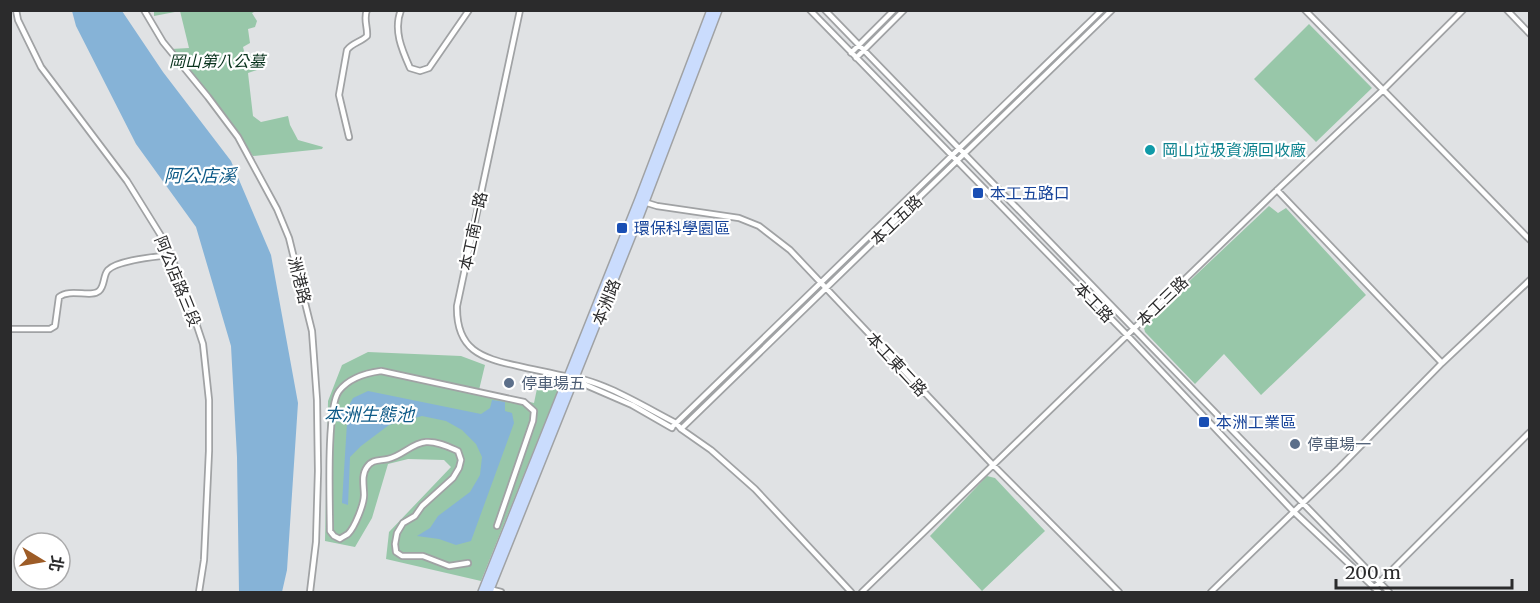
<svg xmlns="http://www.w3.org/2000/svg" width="1540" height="603" viewBox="0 0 1540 603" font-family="Merriweather,'Noto Sans TC',serif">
	<rect width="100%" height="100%" fill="#e0e2e4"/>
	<path fill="#98c7a9" d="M154,11H256L252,13L257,21L255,27L248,29L250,43L243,47L245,55L255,57L260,69L248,73L253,116L261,122L288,116L290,125L298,140L323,147L322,149L253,156L222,111L171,49L189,48L180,11L154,16Z
		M1309,24L1372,88L1316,142L1254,79Z
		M1269,206L1278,213L1286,208L1366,295L1261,395L1224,354L1195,384L1145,332L1144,328L1145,323Z
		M368,352L461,356L485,365L479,390L534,403L539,379L555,382L558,390L481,581L386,559L389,532L451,467L444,460L408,459L388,464L372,518L355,547L325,541L328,401L342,365Z
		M987,476L995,478L1045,531L982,591L930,536Z"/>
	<path fill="#86b3d7" d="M72,11H122L163,72L231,161L271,255L298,403L287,570L282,592H239L237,457L231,346L196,227L136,144L76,26Z
		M368,391L481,414L490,408L492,400L505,402V411L512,413L514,423L471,541L456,545L439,539L417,536L430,528L438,516L470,492L480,475L482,457L476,444L462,430L446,421L422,416L389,425L361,446L350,457L348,505L342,503L347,423L336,421L339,412L346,411L353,398Z"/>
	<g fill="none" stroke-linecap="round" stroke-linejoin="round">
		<defs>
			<path id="street" d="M16,10L18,20L41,67L127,181L163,239L182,281L203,344L209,400V451L204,560L199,592
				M144,10L163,42L208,97L238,137L277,209L289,238L312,331L317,400L318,471L316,542L310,592
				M401,10C393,30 402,50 410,68L420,71L429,68L469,10
				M520,10L457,306C456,350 481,358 518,366C535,370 552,373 568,377C599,378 648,409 676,423L681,429L711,450L755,489L851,592
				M810,10L1127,335L1293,511L1379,592
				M825,10L1389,592
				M1305,10L1530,240
				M1507,10L1530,34
				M851,53L894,10
				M856,58L904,10
				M349,137L339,95L347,50C352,43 361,42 367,36C368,27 363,19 367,10
				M1277,190L1442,363
				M644,202L657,206L739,218L759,226L790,250L993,465L1119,592
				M10,329H50L55,326L59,297C70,288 91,298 99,291C105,286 103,275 108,270C118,260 155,257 170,255
				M572,379L632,405L672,428
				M672,427L1102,10
				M681,429L1112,10
				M468,563L449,566L423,556H402L396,552L395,544L397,533L403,523L415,516L422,506L453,478L459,468L461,460L458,451C449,447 437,441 426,442C412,443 402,456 388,459C380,461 372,459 367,467C361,475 364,486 364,495C364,504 355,527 348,534C348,534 341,538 340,539L334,536L330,531C330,505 326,408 339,391C349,378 366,373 381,371L524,402L534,411L533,421L497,526
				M1374,588L1530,432
				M489,589L501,592
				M862,592L1277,190L1383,90L1463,10
				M1211,592L1339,468L1442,363L1530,280"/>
			<path id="secondary" d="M482,592L639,199L711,10
				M489,592L640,215L718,10"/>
		</defs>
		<use href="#street" stroke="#a0a2a4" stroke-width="8"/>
		<use href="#secondary" stroke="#a0a2a4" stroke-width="10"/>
		<use href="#street" stroke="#fff" stroke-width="4.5"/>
		<use href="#secondary" stroke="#cadcfd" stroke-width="7"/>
	</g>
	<circle fill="#0f9aa8" stroke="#fff" stroke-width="2" cx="1150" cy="150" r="6"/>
	<g fill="#1a4fb4" stroke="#fff" stroke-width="2">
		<rect x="972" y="187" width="12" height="12" rx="3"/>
		<rect x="616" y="222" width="12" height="12" rx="3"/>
		<rect x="1198" y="416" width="12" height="12" rx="3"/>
	</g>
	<g fill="#5c6f8a" stroke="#fff" stroke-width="2">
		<circle cx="509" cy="383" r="6"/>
		<circle cx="1295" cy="444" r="6"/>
	</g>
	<g text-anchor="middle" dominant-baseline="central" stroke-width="4.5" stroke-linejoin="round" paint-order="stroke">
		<g font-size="16" font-style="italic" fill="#09331d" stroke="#fff">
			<text x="217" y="61">岡山第八公墓</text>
		</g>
		<g font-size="16" fill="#0d838f" stroke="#fff" text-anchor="start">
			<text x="1162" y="150">岡山垃圾資源回收廠</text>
		</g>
		<g font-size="16" fill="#164399" stroke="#fff" text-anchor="start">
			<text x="990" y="193">本工五路口</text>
			<text x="634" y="228">環保科學園區</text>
			<text x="1216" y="422">本洲工業區</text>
		</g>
		<g font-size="16" fill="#2b2b2c" stroke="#fff">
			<text transform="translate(896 220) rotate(-44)">本工五路</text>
			<text transform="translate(473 231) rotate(-78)">本工南一路</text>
			<text transform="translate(300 280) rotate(76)">洲港路</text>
			<text transform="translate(178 281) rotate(68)">阿公店路三段</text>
			<text transform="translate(1162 301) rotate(-44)">本工三路</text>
			<text transform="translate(606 302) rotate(-68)">本洲路</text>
			<text transform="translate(1094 302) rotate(46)">本工路</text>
			<text transform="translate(897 364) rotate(47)">本工東二路</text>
		</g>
		<g font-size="16" fill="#4e5e75" stroke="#fff" text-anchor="start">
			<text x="521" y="383">停車場五</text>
			<text x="1307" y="444">停車場一</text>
		</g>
		<g font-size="18" font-style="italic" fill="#0e5a87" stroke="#fff">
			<text x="200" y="175">阿公店溪</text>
			<text x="369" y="414">本洲生態池</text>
		</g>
	</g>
	<rect width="1540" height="603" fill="none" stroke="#2b2b2c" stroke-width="24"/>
	<g transform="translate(42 561) rotate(101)"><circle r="28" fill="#ffffff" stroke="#aaaaab" stroke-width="1.5"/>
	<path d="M0-4.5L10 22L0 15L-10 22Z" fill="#9d5c27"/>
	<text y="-9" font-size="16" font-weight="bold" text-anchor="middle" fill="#2b2b2c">北</text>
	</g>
	<path d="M1336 579v9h176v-9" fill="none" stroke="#2b2b2c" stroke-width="3"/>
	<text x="1345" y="579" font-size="18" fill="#2b2b2c" stroke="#ffffff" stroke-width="4.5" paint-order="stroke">200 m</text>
</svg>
